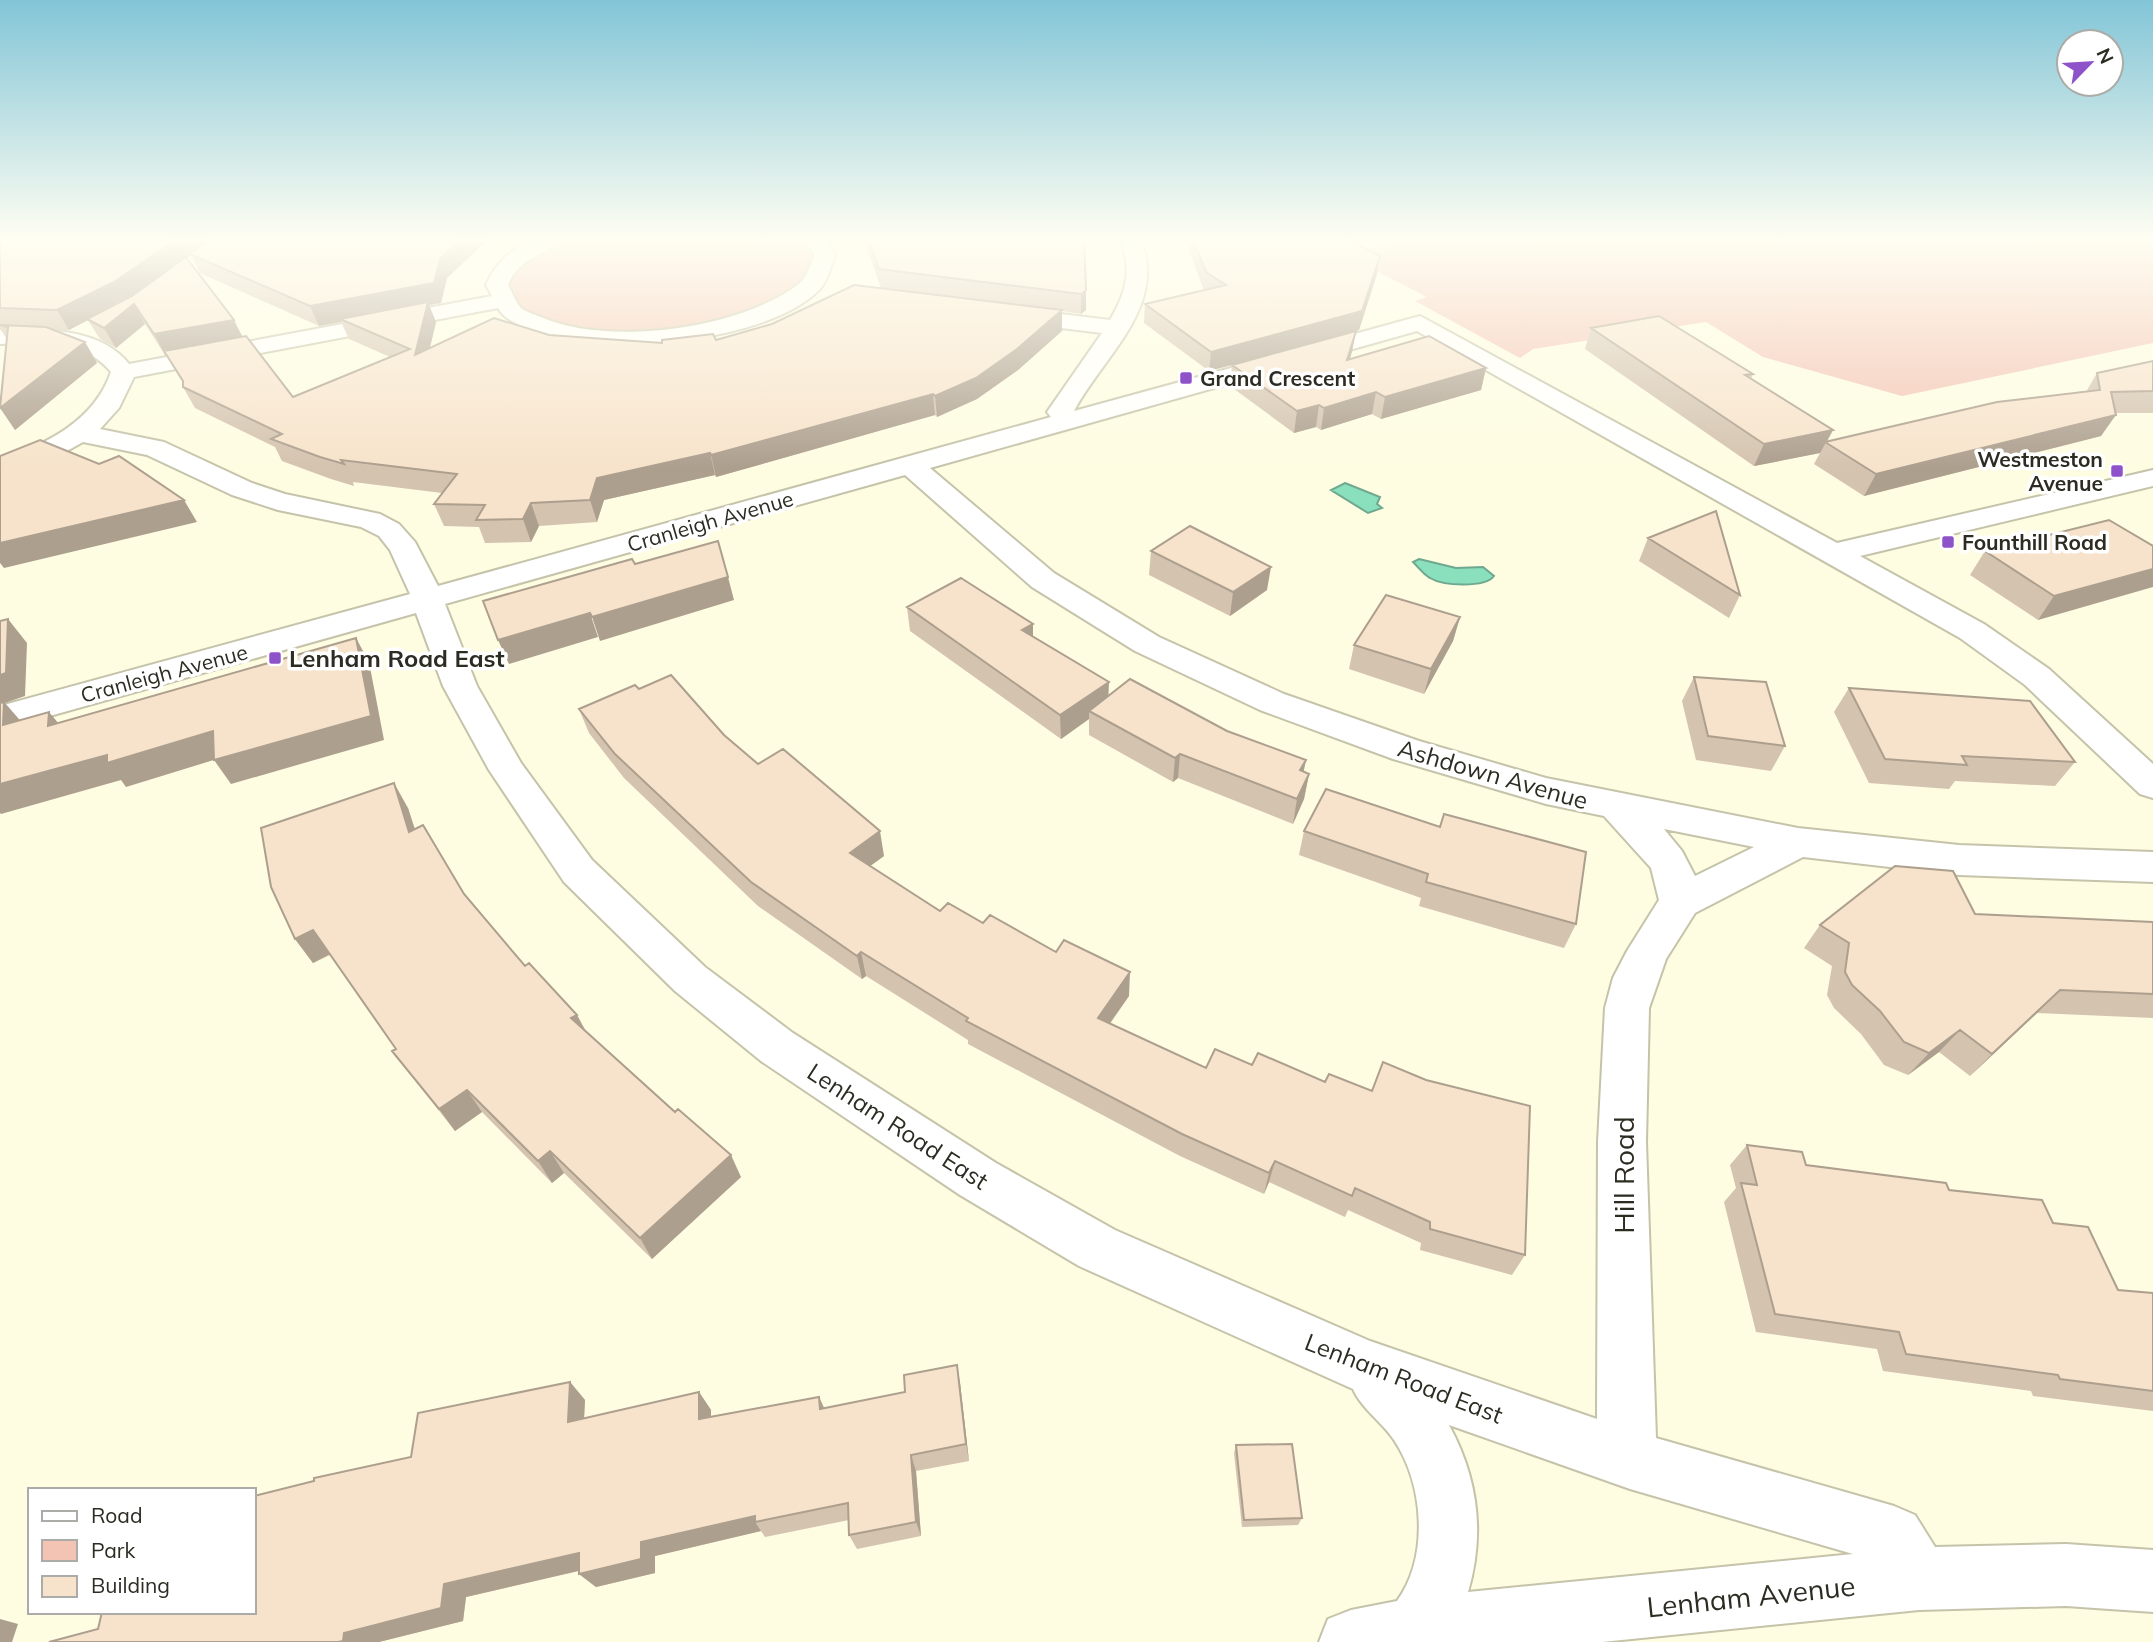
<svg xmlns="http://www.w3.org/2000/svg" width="2153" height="1642" viewBox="0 0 2153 1642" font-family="Mulish,sans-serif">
	<rect width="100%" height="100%" fill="#fefce1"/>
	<path fill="#f3c4b4" d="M560,238H804L815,257C813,263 811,271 808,277C767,343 476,354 510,276C518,259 545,248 560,238Z
		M1413,238H2153V343L1902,396L1763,357L1706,322L1533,349L1520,358L1415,301L1427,297L1345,255Z"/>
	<path fill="#8adfbd" stroke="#6ea98e" stroke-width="2" d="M1345,483L1380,497L1377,504L1382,508L1368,513L1331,490Z
		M1419,559L1456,568L1483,567L1494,576C1485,588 1443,586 1430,578C1424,575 1418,567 1413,562Z"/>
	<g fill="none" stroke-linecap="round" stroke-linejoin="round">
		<defs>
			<path id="street" d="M534,238H561C545,258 520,255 508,285C512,292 516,303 521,308C526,312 535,315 541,317C608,347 742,329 800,283C807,277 811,264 815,255L804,238H824L835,255C831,265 828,281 820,289C767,344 595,359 528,329C516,323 505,320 498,308L134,377L119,408L100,429L164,442L252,483L285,494L380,514L399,524L415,542L438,586L1051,417L1047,412L1102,333L1011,322L1000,315L1011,308L1110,320C1127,292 1132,269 1120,238H1140C1169,306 1103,356 1074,411L1420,316L1837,543L2153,470V486L1860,556L1984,624L2049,669L2153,764V798L2140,794L2025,685L1960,638L1417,331L930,468L1054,573L1159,637L1284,694L1419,741L1546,778L1798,828L1959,845L2153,852V882L1959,875L1803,857L1695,913L1666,959L1649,1008L1646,1142L1656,1438L1894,1506L1915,1515L1935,1547L2066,1544L2153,1550V1612L2066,1606L1919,1610L1602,1642H1319L1328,1619L1351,1610L1397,1601C1429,1557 1424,1485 1394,1440C1383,1423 1361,1408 1353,1389L1079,1266L960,1195L761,1061L675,991L564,882L489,770L443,686L416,613L0,730V706L410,594L390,550L379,536L361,527L278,510L232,495L147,455L83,442L47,462L0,480V462C46,443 94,422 111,372C84,339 38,343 0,344V330C44,329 99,327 129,364L492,296L486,285C496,262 512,249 534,238ZM905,475L1032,587L1135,651L1260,710L1393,759L1546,804L1604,816L1651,868L1659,900L1627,951L1613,978L1605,1008L1598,1142L1597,1419L1370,1341L1115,1230L996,1163L793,1033L705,967L592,860L521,763L477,686L445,604ZM1664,829L1754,847L1695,876L1682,851ZM1449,1425L1630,1489L1853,1554L1468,1592C1485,1534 1478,1478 1449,1425Z"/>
		</defs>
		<use href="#street" stroke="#c5c3a9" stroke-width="4"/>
		<use href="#street" fill="#fff" fill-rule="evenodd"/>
	</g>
	<path fill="#d4c3af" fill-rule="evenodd" d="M0,238L483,244L447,278L441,303L429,305L436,322L430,348L549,335L662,343L716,340L772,324L881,288L863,238H1084L1086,310L1081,314L1062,311V331L1018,370L977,399L937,417L935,415L716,477L715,475L604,500L597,522L539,526L531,542L485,543L479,527L444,526L434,504L442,493L353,482L354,486L331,479L282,461L275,447L195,408L183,387V383L166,354L165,355L145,324L116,348L100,339L88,320L69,330H53L85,342L97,363L15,430L7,339L0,329ZM191,255L200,273L319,326L341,322L349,339L390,357L293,397L243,337L187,258Z
		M1184,238H1347L1380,256L1377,274L1359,330L1304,345L1356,331L1350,359L1486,368L1481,390L1381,419L1372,414L1321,430L1316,427L1294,433L1230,386L1232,365L1209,371L1144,323L1145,304L1204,290Z
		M1591,328L1753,374L1751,379L1833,430L1827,442L2086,392L2097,373L2153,361V413H2115L2101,436L1864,496L1814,464L1820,453L1754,466L1585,349Z
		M1648,538L1740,595L1729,618L1639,561Z
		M2153,546L2038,620L1970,575L1985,551Z
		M1151,551L1267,590L1230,616L1149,575Z
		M907,607L1033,636L1108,696L1309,774L1304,799L1293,824L1178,778L1173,782L1089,735V719L1061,739L910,631Z
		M1460,617L1453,641L1424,694L1349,669L1354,645Z
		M1694,677L1785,746L1771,771L1696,760L1682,701Z
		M1849,688L2075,762L2055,786L1955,781L1949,789L1869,783L1834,712Z
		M639,689L724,735L758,764L884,856L870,866L940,911L983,923L1129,996L1110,1024L1525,1255L1512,1275L1420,1250L1421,1243L1348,1210L1345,1217L1269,1182L1264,1194L1180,1156L968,1044V1040L866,976L862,979L758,906L624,778L589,733L579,709Z
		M408,808L415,829L464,894L525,966L577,1015L586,1031L741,1177L652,1259L564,1173L552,1183L482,1112L455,1131L392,1051L396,1049L330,955L313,963L295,939Z
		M1444,814L1576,924L1564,948L1419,906L1421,898L1299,855L1304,831L1440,827Z
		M1975,914L2153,922V1018L2037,1013L1970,1076L1939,1052L1908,1075L1884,1065L1861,1034L1834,1008L1827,995L1832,966L1804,948L1820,925Z
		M1747,1145L1806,1165L1949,1190L2053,1223L2118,1290L2153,1293V1411L2033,1396L2031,1391L1883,1371L1877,1349L1756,1332L1724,1202L1736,1188L1730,1165Z
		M570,1382L585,1400L584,1418L699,1392L711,1410V1417L824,1408L960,1383L969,1461L916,1471L921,1536L857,1549L849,1535V1520L765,1537L761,1531L655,1556V1573L596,1587L579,1574V1571L466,1597L463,1621L379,1642H49L98,1629L411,1457Z
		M1236,1445L1302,1518L1298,1525L1242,1527L1234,1453Z"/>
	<path fill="#ad9f8e" d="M178,238H214L125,302L87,319L88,320L69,330L57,310Z
		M462,238H496L483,244L447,278L441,303L429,305L436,322L423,376L415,355L428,305L340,319L341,322L319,326L310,306L440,259Z
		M1380,256L1377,274L1359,330L1209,371L1211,352Z
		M1086,290V310L1081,314V294Z
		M134,304L145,324L116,348L104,328Z
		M1062,310V331L1018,370L977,399L937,417L935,396Z
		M234,320L244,340L165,355L154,334Z
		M1356,331L1352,352L1343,381L1347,360Z
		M85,342L97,363L15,430L0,408Z
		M1486,368L1481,390L1381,419L1385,397Z
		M1376,392L1372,414L1321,430L1324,408Z
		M933,394L935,415L716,477L711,455Z
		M1319,405L1316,427L1294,433L1297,411Z
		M2116,415L2101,436L1864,496L1876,474Z
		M1833,430L1820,453L1754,466L1764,444Z
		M710,453L715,475L604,500L597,522L590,500L597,478Z
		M184,500L197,522L4,568L0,563V543Z
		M531,503L539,526L531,542L523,519Z
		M1271,567L1267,590L1230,616L1233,592Z
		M2153,569V587L2038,620L2054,596Z
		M728,577L734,600L600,641L592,617Z
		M590,613L598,637L509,664L498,640Z
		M1460,617L1453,641L1424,694L1431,669Z
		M8,619L27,643L25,696L5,703L25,726L3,725L0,705V675Z
		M1033,624V648L1022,630Z
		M356,638L369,662L384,740L231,784L214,760Z
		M1109,682L1108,707L1089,711V719L1061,739L1060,715Z
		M49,712L69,736L48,726Z
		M213,731L230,755L126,787L121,780L1,814L0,813V784L107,755Z
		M1180,754L1178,778L1173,782L1175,758Z
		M1306,760L1301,785L1300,770Z
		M1309,774L1304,799L1293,824L1297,799Z
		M394,783L408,808L423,856L409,832Z
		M880,831L884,856L855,877L850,853Z
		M313,930L330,954L313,963L295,939Z
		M861,952L866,976L862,979L857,956Z
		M1130,972L1129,996L1097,1041L1098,1018Z
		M2060,990L2037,1013L1970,1076L1992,1054Z
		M577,1015L589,1038L571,1018Z
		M1960,1030L1939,1052L1908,1075L1929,1053Z
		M467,1090L482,1112L455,1131L439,1109Z
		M550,1151L564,1173L552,1183L538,1161Z
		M731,1155L741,1177L652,1259L640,1238Z
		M1275,1161L1269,1182L1264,1194L1269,1173Z
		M957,1365L960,1383L969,1461L966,1444Z
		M570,1382L585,1400L583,1439L568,1422Z
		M699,1392L711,1410V1436L699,1419Z
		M819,1397L827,1414L820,1409Z
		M911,1455L916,1471L921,1536L916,1522Z
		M755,1516V1522L761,1531L655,1556V1573L596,1587L579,1574L641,1542Z
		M579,1553L595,1567L466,1597L463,1621L379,1642H338L344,1633L444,1584Z
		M0,1619L18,1624L12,1642H0Z"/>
	<path fill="#f7e3cb" stroke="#ad9f8e" stroke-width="2" d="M0,238H178L114,282L57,310L0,308Z
		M212,238H462L440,259L434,283L310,306L190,254Z
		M868,238H1084L1086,290L1081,294L879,269Z
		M1192,238H1347L1380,256L1362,311L1211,352L1145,304L1226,285L1206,272Z
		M186,257L234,320L154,334L134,304L104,328L87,319L132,296Z
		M854,285L1062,310L1017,349L976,378L935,396L933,394L711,455L710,453L597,478L590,500L531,503L523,519L476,520L485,505L434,504L457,474L341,460L344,464L320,457L271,439L282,434L183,387V381L164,351L246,336L293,397L410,349L340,319L428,302L415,355L494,318L549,335L662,343V340L713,334L716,340L772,324Z
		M1659,316L1753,374L1745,375L1833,430L1764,444L1591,328Z
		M0,325L46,327L85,342L0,408L8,327Z
		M1356,331L1347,360L1429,336L1486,368L1385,397L1376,392L1324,408L1319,405L1297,411L1232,365Z
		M2153,361V391L2111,392L2116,415L1876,474L1825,442L1997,402L2100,390L2097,373Z
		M40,440L99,464L119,456L184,500L0,543V456Z
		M1716,511L1740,595L1648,538Z
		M2109,520L2153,546V569L2054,596L1985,551Z
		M1190,526L1271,567L1233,592L1151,551Z
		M718,541L728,577L592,617L590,613L498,640L483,601L632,559L635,564Z
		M961,578L1033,624L1022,630L1109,682L1060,715L907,607Z
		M1386,595L1460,617L1431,669L1354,645Z
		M8,619L6,673L0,675V621Z
		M356,638L371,716L214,760L213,731L107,763V755L0,784V703L4,702L3,725L49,712L48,726Z
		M671,675L724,735L758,764L783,749L880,831L850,853L940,911L948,903L983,923L990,915L1056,952L1064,940L1130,972L1098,1018L1206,1068L1215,1049L1252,1065L1258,1053L1325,1082L1329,1074L1372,1091L1383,1062L1426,1080L1530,1106L1525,1255L1430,1229V1222L1355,1188L1352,1196L1275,1161L1269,1173L1182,1134L966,1021L968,1018L861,952L857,956L751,882L615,754L579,709L635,685L639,689Z
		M1694,677L1766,682L1785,746L1708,736Z
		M1130,679L1227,731L1306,760L1300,770L1309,774L1297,799L1180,754L1175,758L1089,711Z
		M1849,688L2030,701L2075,762L1962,756L1967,765L1885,759Z
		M394,783L409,832L423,825L464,894L525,966L529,963L577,1015L571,1018L675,1112L678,1109L731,1155L640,1238L550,1151L538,1161L467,1090L439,1109L392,1051L396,1049L313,930L295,939L271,887L261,828Z
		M1326,789L1440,827L1444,814L1586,852L1576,924L1426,882L1428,874L1304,831Z
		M1895,866L1953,871L1975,914L2153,922V994L2060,990L1992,1054L1960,1030L1929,1053L1904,1042L1880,1011L1852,985L1845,972L1849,943L1820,925Z
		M1747,1145L1802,1152L1806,1165L1946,1183L1949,1190L2042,1200L2053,1223L2088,1227L2118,1290L2153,1293V1391L2060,1379L2058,1375L1906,1354L1899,1332L1775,1314L1741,1183L1757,1185Z
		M957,1365L966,1444L911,1455L916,1522L849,1535L848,1503L755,1522V1516L641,1542V1559L579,1574V1553L444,1584L441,1608L344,1633L343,1641L338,1642H49L98,1629L102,1612H254V1496L314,1481V1478L411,1457L418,1413L570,1382L568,1422L699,1392V1419L819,1397L820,1409L905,1392L904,1375Z
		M1292,1444L1302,1518L1244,1520L1236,1445Z"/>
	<linearGradient id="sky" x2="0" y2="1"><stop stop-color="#82c5d7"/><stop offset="0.51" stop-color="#fffef2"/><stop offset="1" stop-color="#fffef2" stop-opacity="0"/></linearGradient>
	<rect width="2153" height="468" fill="url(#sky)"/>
	<g fill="#8e52c9" stroke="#fff" stroke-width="2.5">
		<rect x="1179" y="371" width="14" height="14" rx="3.5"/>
		<rect x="2110" y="464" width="14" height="14" rx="3.5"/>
		<rect x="1941" y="535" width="14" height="14" rx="3.5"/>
		<rect x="268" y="651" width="14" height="14" rx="3.5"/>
	</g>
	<g text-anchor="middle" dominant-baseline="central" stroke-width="7" stroke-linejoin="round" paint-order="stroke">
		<g font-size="21" font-weight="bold" fill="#2d2c22" stroke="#fff" text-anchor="start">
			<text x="1200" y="378">Grand Crescent</text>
			<text x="2103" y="459" text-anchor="end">Westmeston<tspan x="2103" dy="24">Avenue</tspan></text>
			<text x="1962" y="542">Founthill Road</text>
		</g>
		<g font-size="21" fill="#2d2c22" stroke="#fff">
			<text transform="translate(710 521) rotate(-16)">Cranleigh Avenue</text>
			<text transform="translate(164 673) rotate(-15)">Cranleigh Avenue</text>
		</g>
		<g font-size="24" font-weight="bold" fill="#2d2c22" stroke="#fff" text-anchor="start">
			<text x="289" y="658">Lenham Road East</text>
		</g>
		<g font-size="24" fill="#2d2c22" stroke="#fff">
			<text transform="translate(1493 774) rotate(16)">Ashdown Avenue</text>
			<text transform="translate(898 1126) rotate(33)">Lenham Road East</text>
			<text transform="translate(1404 1378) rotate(21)">Lenham Road East</text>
		</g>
		<g font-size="28" fill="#2d2c22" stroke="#fff">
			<text transform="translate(1623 1175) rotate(-90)">Hill Road</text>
			<text transform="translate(1751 1596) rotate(-6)">Lenham Avenue</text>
		</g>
	</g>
	<rect x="28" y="1488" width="228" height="126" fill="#ffffff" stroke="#ababa7" stroke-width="2"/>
	<rect x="42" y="1511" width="35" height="10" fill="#ffffff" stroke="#ababa7" stroke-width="2"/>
	<text x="91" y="1523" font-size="21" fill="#2d2c22">Road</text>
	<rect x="42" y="1540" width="35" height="21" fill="#f3c4b4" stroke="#ababa7" stroke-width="2"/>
	<text x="91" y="1558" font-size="21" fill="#2d2c22">Park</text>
	<rect x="42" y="1576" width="35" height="21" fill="#f7e3cb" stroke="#ababa7" stroke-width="2"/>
	<text x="91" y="1593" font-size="21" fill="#2d2c22">Building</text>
	<g transform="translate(2090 63) rotate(65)"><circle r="33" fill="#ffffff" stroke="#ababa7" stroke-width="2"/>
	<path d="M0-5L12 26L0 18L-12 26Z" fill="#8e52c9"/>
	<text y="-10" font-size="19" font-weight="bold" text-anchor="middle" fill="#2d2c22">N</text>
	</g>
</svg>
